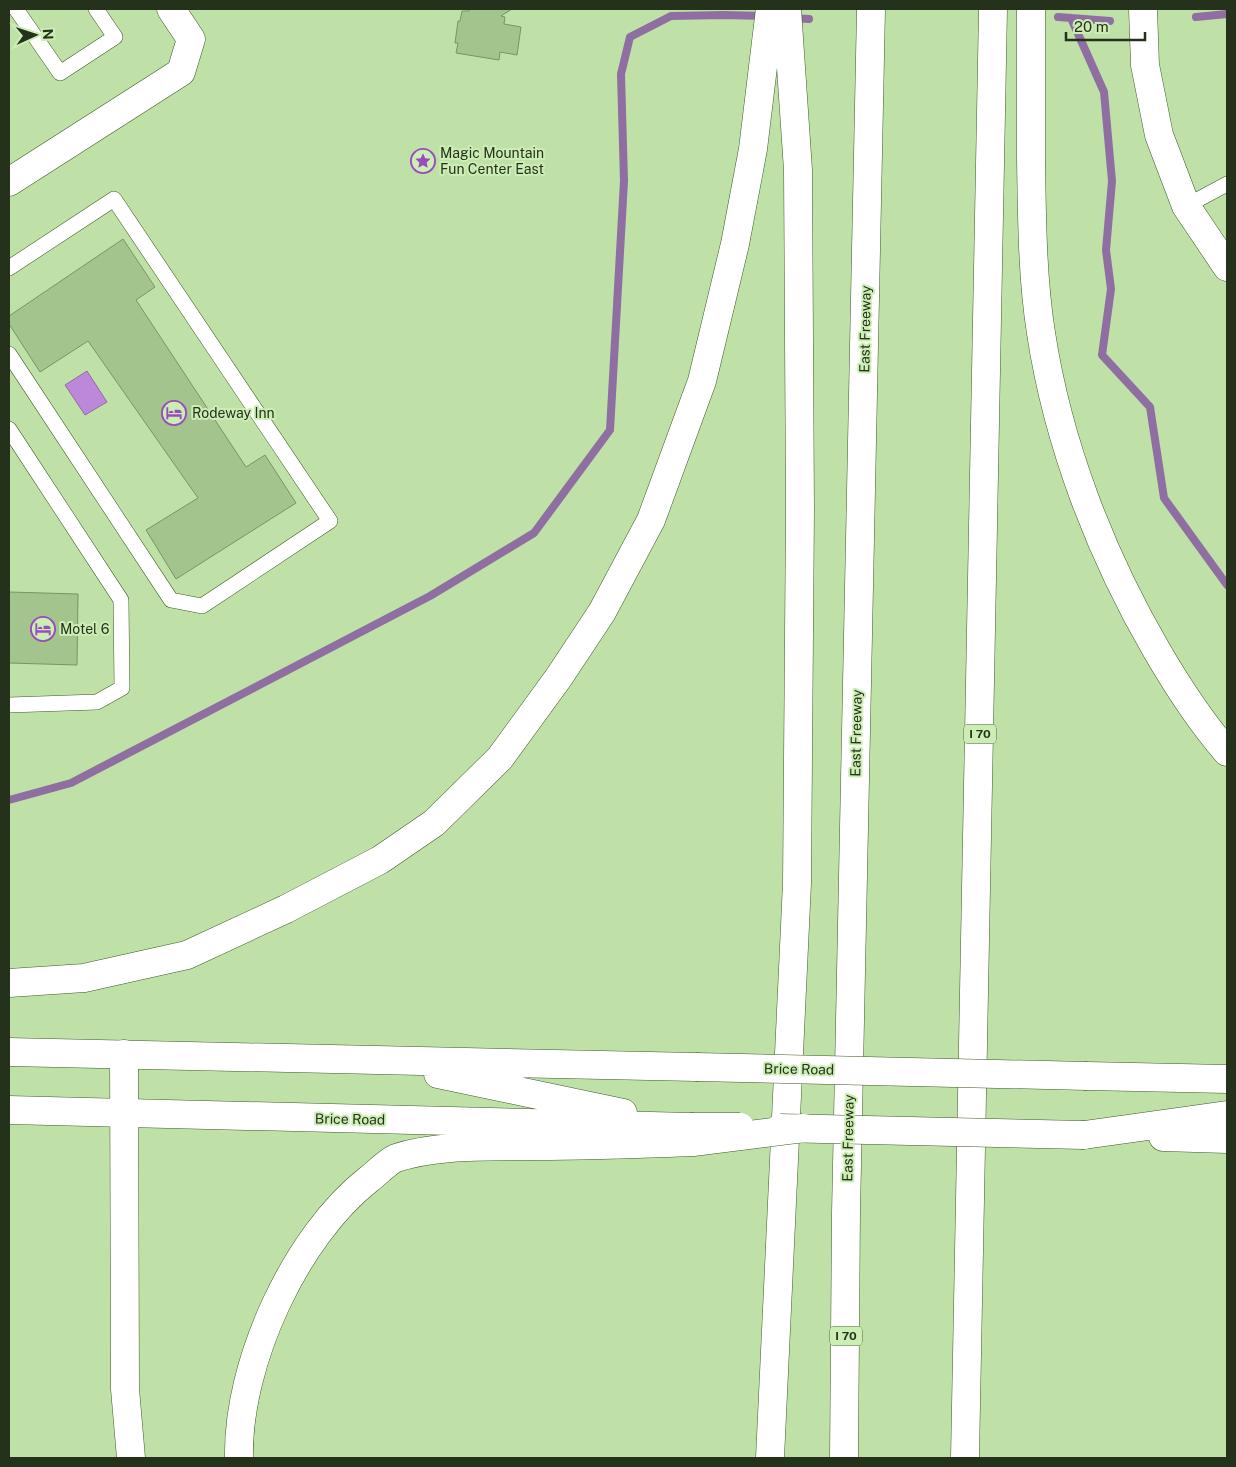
<svg xmlns="http://www.w3.org/2000/svg" width="1236" height="1467" viewBox="0 0 1236 1467" font-family="'Public Sans',sans-serif">
	<rect width="100%" height="100%" fill="#bfe1a8"/>
	<path fill="#bd87da" stroke="#8f6ea1" d="M87,371L107,402L85,415L65,385Z"/>
	<g fill="none" stroke-linecap="round" stroke-linejoin="round">
		<path stroke="#8f6ea1" stroke-width="8" d="M1058,17L1110,21
			M1196,17L1227,14
			M791,18L809,19
			M1071,18L1104,92L1112,181L1106,250L1111,289L1102,355L1150,407L1164,498L1227,585
			M9,800L71,783L430,596L534,533L610,430L624,181L621,74L630,37L671,16L724,15L765,16"/>
	</g>
	<path fill="#a3c48d" stroke="#779661" d="M469,9H512L501,16L505,17L504,24L521,27L517,55L500,52L499,60L456,53L458,43H455L458,21H460L462,11H469Z
		M123,239L155,287L136,300L246,467L265,455L296,503L176,579L146,530L198,498L88,341L40,372L9,324V316Z
		M9,592L78,594L77,665L9,663Z"/>
	<g fill="none" stroke-linecap="round" stroke-linejoin="round">
		<defs>
			<path id="service" d="M16,9L60,73L115,37L96,9
				M1186,206L1227,184
				M9,268L114,199L330,521L202,606L171,600L9,354
				M9,429L121,600L122,688L97,702L9,705"/>
			<path id="minor" d="M1143,9L1145,65L1159,135L1186,206L1227,267
				M9,182L181,72L191,39L171,9"/>
			<path id="primary" d="M9,1052L696,1067
				M438,1074L623,1113
				M1087,1076L1227,1079
				M9,1110L691,1127
				M1084,1135L1227,1115
				M1163,1137L1227,1139"/>
			<path id="motorway" d="M1031,9C1031,59 1031,109 1031,159C1032,217 1032,276 1041,333C1058,444 1101,555 1157,651C1178,687 1200,721 1227,752
				M9,983L84,978L187,955L286,909L380,860L434,823L500,758L559,677L602,612L651,520L702,381L735,244L753,149L770,9
				M124,1054L125,1389L131,1458
				M239,1458C237,1364 295,1237 369,1179C377,1173 387,1162 396,1158C439,1144 490,1147 535,1146C587,1146 640,1144 693,1142
				M770,1458L797,883L800,509L798,170L787,9
				M844,1458L846,1213L871,9
				M965,1458L993,9"/>
		</defs>
		<use href="#service" stroke="#3e5a27" stroke-width="16"/>
		<use href="#minor" stroke="#3e5a27" stroke-width="29"/>
		<use href="#primary" stroke="#3e5a27" stroke-width="29"/>
		<use href="#motorway" stroke="#3e5a27" stroke-width="29"/>
		<use href="#service" stroke="#fff" stroke-width="15"/>
		<use href="#minor" stroke="#fff" stroke-width="28"/>
		<use href="#primary" stroke="#fff" stroke-width="28"/>
		<use href="#motorway" stroke="#fff" stroke-width="28"/>
		<defs>
			<path id="primary-bridge" d="M696,1067L1087,1076
				M691,1127H740
				M780,1128L1084,1135"/>
			<path id="motorway-bridge" d="M693,1142L804,1128"/>
		</defs>
		<use href="#primary-bridge" stroke="#3e5a27" stroke-width="29" stroke-linecap="butt"/>
		<use href="#motorway-bridge" stroke="#3e5a27" stroke-width="29" stroke-linecap="butt"/>
		<use href="#primary-bridge" stroke="#fff" stroke-width="28"/>
		<use href="#motorway-bridge" stroke="#fff" stroke-width="28"/>
	</g>
	<defs>
		<symbol id="sight-ring" viewBox="-11 -11 22 22"><circle r="9.5" fill="#cceeb5" stroke="#984cbd" stroke-width="1.5"/><path d="M0-6L1.8-2.2L6-1.7L2.9 1.2L3.7 5.4L0 3.3L-3.7 5.4L-2.9 1.2L-6-1.7L-1.8-2.2Z" fill="#984cbd"/></symbol>
		<symbol id="hotel-ring" viewBox="-11 -11 22 22"><circle r="9.5" fill="#cceeb5" stroke="#984cbd" stroke-width="1.5"/><path d="M-6-4.5h1.5V1H6V5H4.5V3h-9V5H-6ZM-4 0a1.8 1.8 0 1 1 3.6 0ZM.5 0V-2.5h3Q6-2.5 6 0Z" fill="#984cbd"/></symbol>
	</defs>
	<g fill-rule="evenodd">
		<use href="#sight-ring" x="409" y="147" width="28" height="28"/>
		<use href="#hotel-ring" x="160" y="399" width="28" height="28"/>
		<use href="#hotel-ring" x="29" y="615" width="28" height="28"/>
	</g>
	<g text-anchor="middle" dominant-baseline="central" stroke-width="4" stroke-linejoin="round" paint-order="stroke">
		<g fill="#cceeb5" stroke="#576a49" stroke-width="1">
			<rect x="964" y="724.5" width="32" height="19" rx="4"/>
			<rect x="830" y="1326.5" width="32" height="19" rx="4"/>
		</g>
		<g font-size="12" font-weight="bold" fill="#25321b">
			<text x="980" y="734">I 70</text>
			<text x="846" y="1336">I 70</text>
		</g>
		<g font-size="14" fill="#25321b" stroke="#cceeb5" text-anchor="start">
			<text x="440" y="153">Magic Mountain<tspan x="440" dy="16">Fun Center East</tspan></text>
			<text x="192" y="413">Rodeway Inn</text>
			<text x="60" y="629">Motel 6</text>
		</g>
		<g font-size="14" fill="#25321b" stroke="#cceeb5">
			<text transform="translate(865 329) rotate(-89)">East Freeway</text>
			<text transform="translate(856 733) rotate(-89)">East Freeway</text>
			<text transform="translate(799 1069) rotate(1)">Brice Road</text>
			<text transform="translate(350 1119) rotate(1)">Brice Road</text>
			<text transform="translate(848 1138) rotate(-89)">East Freeway</text>
		</g>
	</g>
	<rect width="1236" height="1467" fill="none" stroke="#25321b" stroke-width="20"/>
	<g transform="translate(35 35) rotate(87)" stroke="#cceeb5" stroke-width="4" paint-order="stroke">
	<path d="M0-4L9 19L0 12L-9 19Z" fill="#25321b"/>
	<text y="-8" font-size="14" font-weight="bold" text-anchor="middle" fill="#25321b">N</text>
	</g>
	<path d="M1066 32v8h79v-8" fill="none" stroke="#25321b" stroke-width="2.5"/>
	<text x="1074" y="32" font-size="15" fill="#25321b" stroke="#cceeb5" stroke-width="4" paint-order="stroke">20 m</text>
</svg>
